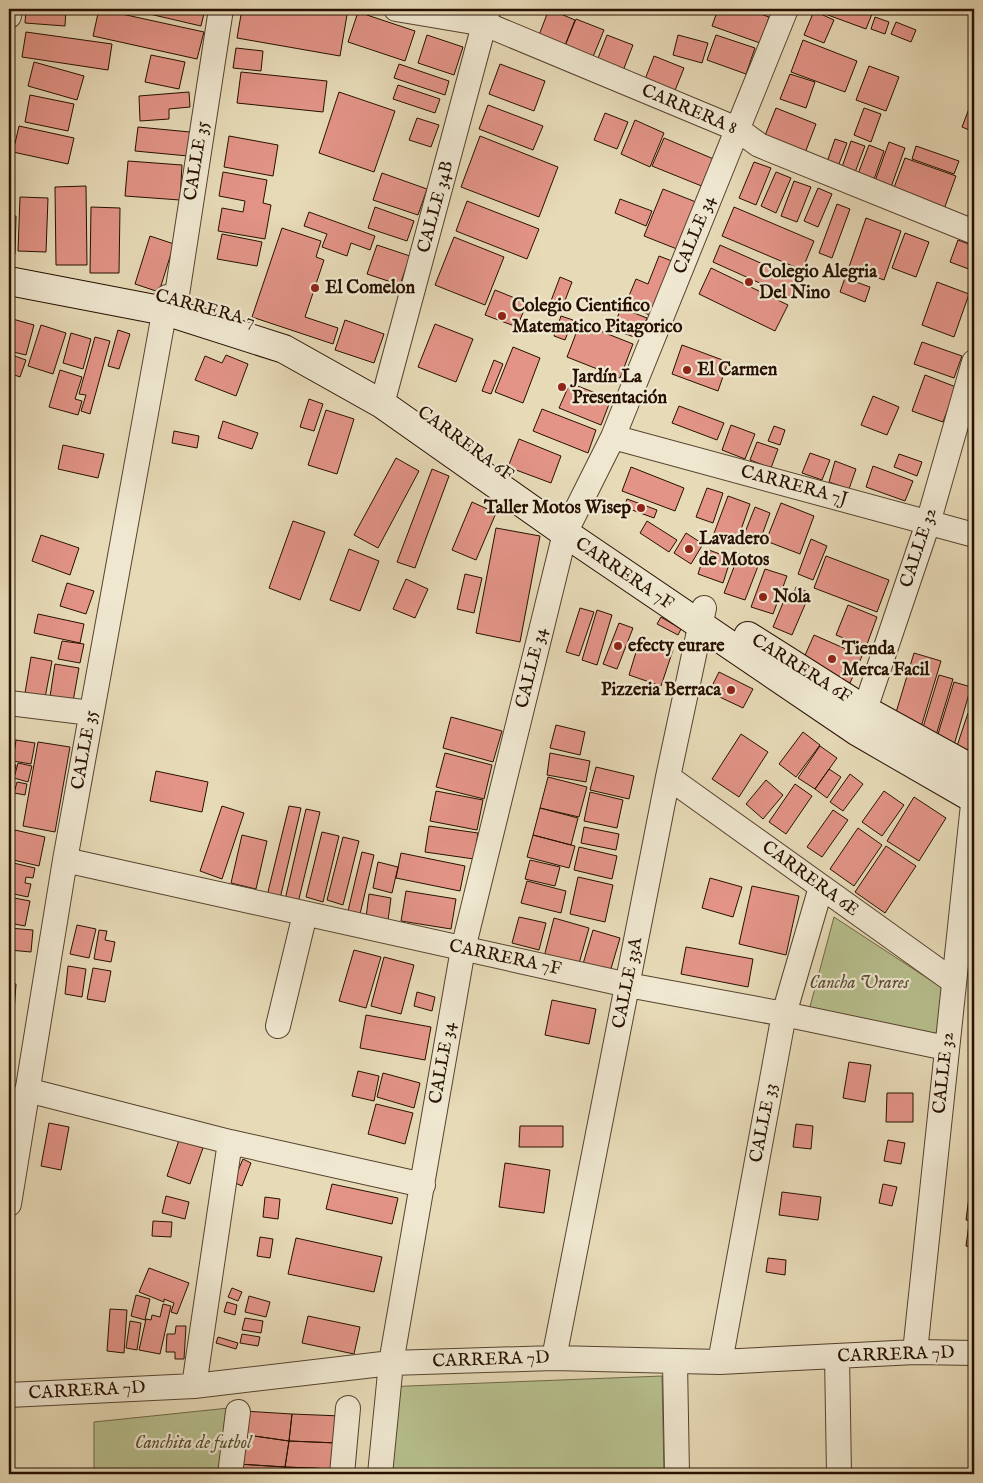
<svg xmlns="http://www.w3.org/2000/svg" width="983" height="1483" viewBox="0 0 983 1483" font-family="'IM FELL English',serif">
	<rect width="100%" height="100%" fill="#e7dab7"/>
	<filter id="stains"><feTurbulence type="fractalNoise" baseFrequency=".004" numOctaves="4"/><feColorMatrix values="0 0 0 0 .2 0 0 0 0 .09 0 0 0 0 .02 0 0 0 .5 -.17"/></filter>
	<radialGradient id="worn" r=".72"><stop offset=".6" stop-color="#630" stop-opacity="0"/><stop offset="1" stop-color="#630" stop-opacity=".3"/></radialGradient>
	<path fill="#b7bf8e" stroke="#6f6847" d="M834,917L947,991L937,1042L808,1014Z
		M662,1376L664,1474H373L383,1387Z
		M229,1408L221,1474H94V1422Z"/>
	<path fill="#e39487" stroke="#271000" d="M26,9H66L65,26L25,23Z
		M99,9L204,32L197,59L93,36Z
		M128,9H205L201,26Z
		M242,9H348L340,56L237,38Z
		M549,9L575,20L562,53L536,43Z
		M718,9H747L769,17L760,43L712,26Z
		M818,9H857L872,14L866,29L817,11Z
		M814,11L834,20L824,43L804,35Z
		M358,12L415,31L405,61L348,42Z
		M875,17L889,22L885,34L871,29Z
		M576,19L604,30L590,64L562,53Z
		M896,22L916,30L911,42L891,34Z
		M26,32L112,44L108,70L22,57Z
		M427,35L463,47L454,75L418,63Z
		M607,35L633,45L621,76L595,66Z
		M678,35L708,43L702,63L673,55Z
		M716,35L755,48L746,74L707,60Z
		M803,40L857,61L845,92L791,72Z
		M236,48L263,51L261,71L233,68Z
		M151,55L185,62L179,89L145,82Z
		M654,56L684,68L674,93L644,82Z
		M34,62L84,76L77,100L28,86Z
		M399,64L449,81L445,95L394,78Z
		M500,64L545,81L534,111L489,94Z
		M869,66L899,77L886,111L856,100Z
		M241,72L327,81L323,112L237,103Z
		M790,74L815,82L806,108L780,99Z
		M398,85L440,99L435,113L393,99Z
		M189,92L190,107L169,109V119L140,121L139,96Z
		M339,92L395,111L374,172L319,153Z
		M30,95L74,104L68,131L25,122Z
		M972,101L974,102V132L962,127Z
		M488,105L543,126L533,150L479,129Z
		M776,108L816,124L805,153L764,138Z
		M864,108L881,114L871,142L854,135Z
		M605,113L628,122L617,149L594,140Z
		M417,118L439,125L431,147L409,140Z
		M635,120L664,133L650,167L621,154Z
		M19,126L74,138L68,164L13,152Z
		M138,127L190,132L188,156L135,151Z
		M229,136L278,145L273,176L224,167Z
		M480,136L558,167L539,217L461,187Z
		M664,138L716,160L704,187L652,166Z
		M835,139L847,143L837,169L826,165Z
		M851,141L865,146L854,175L841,170Z
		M889,142L905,148L890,190L874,184Z
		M869,145L884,151L872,185L856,179Z
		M916,146L959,161L954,174L912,159Z
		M905,158L956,176L943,212L892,193Z
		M128,161L182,165L180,200L125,196Z
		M754,162L771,168L756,205L739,198Z
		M223,172L267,180L263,203L271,205L265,239L218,231L222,208L243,212L245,201L219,196Z
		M776,172L791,178L776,213L761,206Z
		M382,173L427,189L418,215L373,200Z
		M794,181L811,187L797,222L781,216Z
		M86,186L87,265H56L55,187Z
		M818,188L832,194L818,227L804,221Z
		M663,189L701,204L682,251L644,236Z
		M20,197L48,198L46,252L18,251Z
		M620,199L652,211L646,226L615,213Z
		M467,201L539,229L527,259L456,231Z
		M837,204L850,209L832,258L819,253Z
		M91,207L120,208L119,273H90Z
		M375,207L414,221L407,241L368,228Z
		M734,207L814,241L802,270L722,236Z
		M309,212L375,236L370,250L351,243L347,256L322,247L327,234L304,226Z
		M9,216H16L15,254H9Z
		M866,218L901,231L884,280L849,267Z
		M282,228L321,241L316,257L324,260L305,317L338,328L333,344L252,317Z
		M905,233L929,242L916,277L892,268Z
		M222,234L262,242L257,266L217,259Z
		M150,236L174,244L159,292L135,284Z
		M454,237L504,257L485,305L435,285Z
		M958,240L974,246V271L950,262Z
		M377,245L410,256L400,285L367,274Z
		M720,245L799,280L791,297L713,262Z
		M659,256L672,261L651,316L626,303L636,279L648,284Z
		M711,268L788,305L775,331L699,294Z
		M560,277L572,282L561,311L549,306Z
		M845,278L870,287L865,302L840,292Z
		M937,282L969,294L954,337L922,325Z
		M495,290L527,303L517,327L485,315Z
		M621,308L647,318L639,339L613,329Z
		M561,316L573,320L565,340L554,336Z
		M9,318L34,325L26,355L9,351Z
		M345,320L384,334L374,363L335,350Z
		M580,323L633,344L620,378L567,357Z
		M435,324L473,339L456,382L418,367Z
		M41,325L66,333L53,374L28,366Z
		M118,330L130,334L119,369L108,366Z
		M71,333L91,339L83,369L63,363Z
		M95,337L110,341L90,414L81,411L86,395L79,394Z
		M922,342L962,356L954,378L914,364Z
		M682,345L728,362L718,391L672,374Z
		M513,347L540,358L523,403L495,392Z
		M9,354L26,360L20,377L9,373Z
		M226,355L248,364L236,396L195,380L205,356L222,363Z
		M494,360L503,364L491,394L482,391Z
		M60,370L82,377L75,399L82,401L78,415L49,407Z
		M925,375L956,387L943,422L912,411Z
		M570,383L611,399L601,425L559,408Z
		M873,396L899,407L887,435L861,425Z
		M309,399L323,404L314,431L300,427Z
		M679,406L724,423L717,440L672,423Z
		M542,409L596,430L588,453L533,431Z
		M326,410L354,419L337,474L308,465Z
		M223,421L258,433L252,449L218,438Z
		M731,425L755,434L745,459L722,450Z
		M774,426L785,430L780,445L768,441Z
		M174,431L199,436L197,448L172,443Z
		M519,439L561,456L551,483L508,467Z
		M757,442L778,449L771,468L750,460Z
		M63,445L104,454L98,478L58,469Z
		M810,453L830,460L822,480L802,473Z
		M899,454L922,462L917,476L894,467Z
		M396,458L419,471L378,548L354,535Z
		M835,461L856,469L849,489L829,482Z
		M873,466L913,481L905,501L866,487Z
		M631,467L684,488L675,511L622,491Z
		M432,469L449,476L415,568L397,562Z
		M707,488L723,493L713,523L696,517Z
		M728,496L750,504L736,544L713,536Z
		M627,499L657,510L654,518L624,507Z
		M472,502L496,513L476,560L452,550Z
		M781,503L814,516L800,554L766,541Z
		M755,507L770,513L758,546L742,540Z
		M293,521L325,532L300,600L269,588Z
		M647,521L677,540L669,552L640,533Z
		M496,528L540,536L520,642L476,633Z
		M686,533L703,544L691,564L674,553Z
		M41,535L79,548L70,575L32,561Z
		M811,539L827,546L813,580L798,574Z
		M349,549L379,561L360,611L330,600Z
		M706,549L731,558L723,583L698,574Z
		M739,554L760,561L745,600L724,593Z
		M826,556L889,580L877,612L814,588Z
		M765,569L787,576L773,614L751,607Z
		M465,574L482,578L474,613L457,609Z
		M406,579L428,589L415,618L393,609Z
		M67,583L94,591L86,614L60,606Z
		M796,587L810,593L792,635L773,627L785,598L791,601Z
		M848,605L877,617L866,647L836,635Z
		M580,608L594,612L579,656L566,652Z
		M597,610L612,615L597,665L582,660Z
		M38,614L84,624L80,643L34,633Z
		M661,617L681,629L678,635L657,624Z
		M619,623L633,628L617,669L603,664Z
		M814,635L862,656L850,683L802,662Z
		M640,639L673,650L661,686L629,675Z
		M62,641L84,644L80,663L58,659Z
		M914,653L941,661L918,737L891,729Z
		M31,657L52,661L44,703L24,699Z
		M55,664L79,668L72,707L49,703Z
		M719,672L753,689L743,708L709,692Z
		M939,675L953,679L934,742L920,737Z
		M954,682L971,687L952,752L934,747Z
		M968,713L974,715V755L956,749Z
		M451,717L502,731L493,762L443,748Z
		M556,725L585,732L580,755L550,748Z
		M803,732L820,745L796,777L779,764Z
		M741,734L768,752L739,797L712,779Z
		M9,737L15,739L9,763L16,765L11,788H9Z
		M16,740L35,743L31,764L13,761Z
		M38,742L70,747L55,832L23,826Z
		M820,746L837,758L815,789L798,778Z
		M445,753L492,765L484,799L436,787Z
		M550,753L590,761L586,782L547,775Z
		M18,763L32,766L28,782L14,778Z
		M596,767L634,776L629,799L590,790Z
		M829,769L841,777L827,798L815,789Z
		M156,771L208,782L202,812L150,801Z
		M850,774L863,784L843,811L830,802Z
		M548,777L587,787L579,817L540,808Z
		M766,780L783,795L763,819L746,804Z
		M17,782L27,784L25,795L14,793Z
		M795,784L812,796L786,834L769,822Z
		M436,791L483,800L477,830L430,821Z
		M884,791L904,805L882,836L862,822Z
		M590,792L623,800L617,828L584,821Z
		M914,797L946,818L919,861L887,841Z
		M222,806L244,813L222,879L200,871Z
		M289,806L301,808L279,903L266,900Z
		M540,808L578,818L571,845L533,835Z
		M306,809L320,812L297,907L284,904Z
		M833,810L848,820L822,857L807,847Z
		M429,826L478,833L474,859L425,852Z
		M584,827L619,834L616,850L581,843Z
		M858,828L882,845L854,886L830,869Z
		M15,830L45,837L39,866L9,859Z
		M322,832L339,836L323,902L306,897Z
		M242,835L267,841L256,889L231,883Z
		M533,835L575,846L569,868L527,857Z
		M343,837L359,841L343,905L327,900Z
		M886,846L916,866L885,913L855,892Z
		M579,847L617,856L612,879L574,870Z
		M362,852L374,855L360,914L348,911Z
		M401,853L465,866L460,891L396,878Z
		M530,860L560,867L555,886L525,879Z
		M9,862L35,868L33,878L26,877L25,883L31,884L28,897L9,893Z
		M378,862L398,867L392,893L373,888Z
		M578,877L613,885L605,922L570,914Z
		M710,878L742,887L733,917L702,908Z
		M527,881L566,891L561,913L521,903Z
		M752,886L799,896L786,955L739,944Z
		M406,891L456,899L451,929L401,921Z
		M369,894L391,898L387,928L365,925Z
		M9,897L30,901L25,926L9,923Z
		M519,917L546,923L539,950L512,943Z
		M554,918L589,928L578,967L544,957Z
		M77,925L96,929L89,958L70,954Z
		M9,928L33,930L31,952L9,950Z
		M99,930L107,931L105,940L115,942L111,962L94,959Z
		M593,930L620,938L610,972L583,964Z
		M686,947L753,959L748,987L681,974Z
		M354,950L381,957L366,1008L339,1001Z
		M384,957L414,965L401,1014L371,1006Z
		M68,966L86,969L82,997L65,994Z
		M93,968L111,971L105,1002L87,999Z
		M9,983L16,984L14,1012H9Z
		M417,992L435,997L432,1011L414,1006Z
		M552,1000L596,1009L589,1044L545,1035Z
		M366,1015L431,1027L425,1060L360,1048Z
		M849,1062L871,1065L865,1102L843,1098Z
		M358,1071L379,1076L374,1101L352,1096Z
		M383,1073L420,1083L414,1108L377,1097Z
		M973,1073H974V1098H970Z
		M887,1093H913V1122H886Z
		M376,1104L413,1113L405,1144L368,1134Z
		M49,1123L69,1127L61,1170L41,1166Z
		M796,1124L813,1126L811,1149L793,1147Z
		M520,1126H563V1147H519Z
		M179,1140L203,1148L190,1184L167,1176Z
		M888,1140L905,1143L901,1164L884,1161Z
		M243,1159L251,1163L242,1186L233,1182Z
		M505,1163L550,1170L544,1213L499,1207Z
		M332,1184L398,1198L392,1224L326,1209Z
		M883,1184L897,1187L892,1206L879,1203Z
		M782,1192L821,1197L818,1220L779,1215Z
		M166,1196L189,1202L185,1219L162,1213Z
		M265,1197L280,1199L278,1219L263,1217Z
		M969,1197L974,1198V1221L966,1220Z
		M153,1221L172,1222L171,1237L152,1236Z
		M969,1224L974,1225V1248L966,1246Z
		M260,1237L273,1239L270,1258L257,1256Z
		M296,1238L382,1257L374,1292L288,1274Z
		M768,1258L786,1260L785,1275L766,1272Z
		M149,1268L189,1283L177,1314L171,1312L174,1303L164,1299V1302L139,1292Z
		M232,1288L242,1292L238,1301L228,1297Z
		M136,1295L150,1299L145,1320L131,1316Z
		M249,1296L270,1302L266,1317L245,1312Z
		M227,1302L237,1305L235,1315L224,1312Z
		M163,1304L171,1306L160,1354L139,1350L146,1319L151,1320L152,1315L160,1317Z
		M110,1309L127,1310L124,1353L107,1351Z
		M308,1316L360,1327L354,1354L302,1343Z
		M245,1318L263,1321L261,1333L242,1330Z
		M130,1321L141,1323L137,1350L126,1348Z
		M176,1326H186L184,1359H175V1352H166L167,1334H175Z
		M242,1334L260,1337L258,1346L240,1343Z
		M218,1337L238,1343L236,1349L216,1343Z
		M243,1411L292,1414L289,1441L240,1434Z
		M292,1414L341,1416L337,1443L289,1441Z
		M240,1434L289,1441L285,1467L238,1464Z
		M289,1441L337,1443L334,1469L285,1467Z
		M238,1464L285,1467L284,1474H236Z
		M285,1467L334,1469V1474H284Z
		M9,1468L58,1474H9Z"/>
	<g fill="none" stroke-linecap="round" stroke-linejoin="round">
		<defs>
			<path id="street" d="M396,9L485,24L737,129L759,145L974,232
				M9,16L10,9
				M174,314L221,9
				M382,404L488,10
				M613,437L974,535
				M9,703L91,713
				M859,727L928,523L974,362
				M668,777L953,981
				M65,860L628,985L784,1014L946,1048
				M278,1026L305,914
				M27,1090L230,1142L423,1185
				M9,1204L65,860L167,297
				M915,1352L974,795
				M837,1356L839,1474
				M554,1358L668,777L704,608
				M675,1362L677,1474
				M720,1362L784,1014L821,887
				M194,1386L230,1142
				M9,1395L194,1386L391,1363L554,1358L720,1362L915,1352L974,1353
				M230,1474L238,1412
				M342,1474L348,1408
				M380,1474L391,1363L463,949L565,533L613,437L786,9"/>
			<path id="secondary" d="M9,281L165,311L284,349L382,404L565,533L858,732L974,799
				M748,636L865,710L974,770"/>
		</defs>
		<use href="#street" stroke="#57422e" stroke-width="26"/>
		<use href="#secondary" stroke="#271000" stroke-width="30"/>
		<use href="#street" stroke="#efe7d0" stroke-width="24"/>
		<use href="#secondary" stroke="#efe7d0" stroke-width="28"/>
	</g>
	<g fill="#8f2418" stroke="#efe7d0" stroke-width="2">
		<circle cx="749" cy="282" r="5"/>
		<circle cx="315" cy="288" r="5"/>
		<circle cx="502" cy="316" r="5"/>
		<circle cx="687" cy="370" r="5"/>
		<circle cx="562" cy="387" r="5"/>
		<circle cx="641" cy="508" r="5"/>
		<circle cx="689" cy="549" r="5"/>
		<circle cx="763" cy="597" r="5"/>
		<circle cx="618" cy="646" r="5"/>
		<circle cx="832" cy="659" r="5"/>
		<circle cx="731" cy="690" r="5"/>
	</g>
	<g text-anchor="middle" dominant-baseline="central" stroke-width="4.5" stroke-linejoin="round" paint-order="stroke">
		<g font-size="18" fill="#271000" stroke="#efe7d0">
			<text transform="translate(689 110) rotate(23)">CARRERA 8</text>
			<text transform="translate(197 161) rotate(-81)">CALLE 35</text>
			<text transform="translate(436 207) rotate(-75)">CALLE 34B</text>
			<text transform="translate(695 235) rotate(-68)">CALLE 34</text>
			<text transform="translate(205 309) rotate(15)">CARRERA 7</text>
			<text transform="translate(465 444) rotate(36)">CARRERA 6F</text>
			<text transform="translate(794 486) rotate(15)">CARRERA 7J</text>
			<text transform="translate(919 548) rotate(-72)">CALLE 32</text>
			<text transform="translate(624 574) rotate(34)">CARRERA 7F</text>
			<text transform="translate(532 668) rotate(-76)">CALLE 34</text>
			<text transform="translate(801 669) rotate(32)">CARRERA 6F</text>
			<text transform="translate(85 750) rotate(-80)">CALLE 35</text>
			<text transform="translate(810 879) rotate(36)">CARRERA 6E</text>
			<text transform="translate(505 958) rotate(12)">CARRERA 7F</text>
			<text transform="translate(628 983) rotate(-79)">CALLE 33A</text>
			<text transform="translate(443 1063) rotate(-80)">CALLE 34</text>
			<text transform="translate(944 1073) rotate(-84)">CALLE 32</text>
			<text transform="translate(764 1123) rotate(-79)">CALLE 33</text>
			<text transform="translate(896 1355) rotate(-2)">CARRERA 7D</text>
			<text transform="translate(491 1360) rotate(-2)">CARRERA 7D</text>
			<text transform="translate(87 1391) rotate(-3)">CARRERA 7D</text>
		</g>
		<g font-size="18" font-weight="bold" fill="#271000" stroke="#efe7d0" text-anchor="start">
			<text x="759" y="272">Colegio Alegria<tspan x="759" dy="21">Del Nino</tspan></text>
			<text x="325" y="288">El Comelon</text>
			<text x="512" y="306">Colegio Cientifico<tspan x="512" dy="21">Matematico Pitagorico</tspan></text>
			<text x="697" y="370">El Carmen</text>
			<text x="572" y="377">Jardín La<tspan x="572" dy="21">Presentación</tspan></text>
			<text x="631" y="508" text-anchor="end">Taller Motos Wisep</text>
			<text x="699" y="539">Lavadero<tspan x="699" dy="21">de Motos</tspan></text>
			<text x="773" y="597">Nola</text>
			<text x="628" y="646">efecty eurare</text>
			<text x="842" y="649">Tienda<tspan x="842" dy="21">Merca Facil</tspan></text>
			<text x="721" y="690" text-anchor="end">Pizzeria Berraca</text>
		</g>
		<g font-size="18" font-style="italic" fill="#594d32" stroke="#efe7d0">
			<text x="859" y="983">Cancha Urares</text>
			<text x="193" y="1443">Canchita de futbol</text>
		</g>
	</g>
	<rect width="983" height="1483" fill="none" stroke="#e7dab7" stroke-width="30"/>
	<rect x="10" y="10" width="963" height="1463" fill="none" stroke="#271000" stroke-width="2.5"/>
	<rect x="15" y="15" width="953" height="1453" fill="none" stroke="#271000"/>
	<rect width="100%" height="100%" filter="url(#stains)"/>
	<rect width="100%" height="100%" fill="url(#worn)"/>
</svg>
